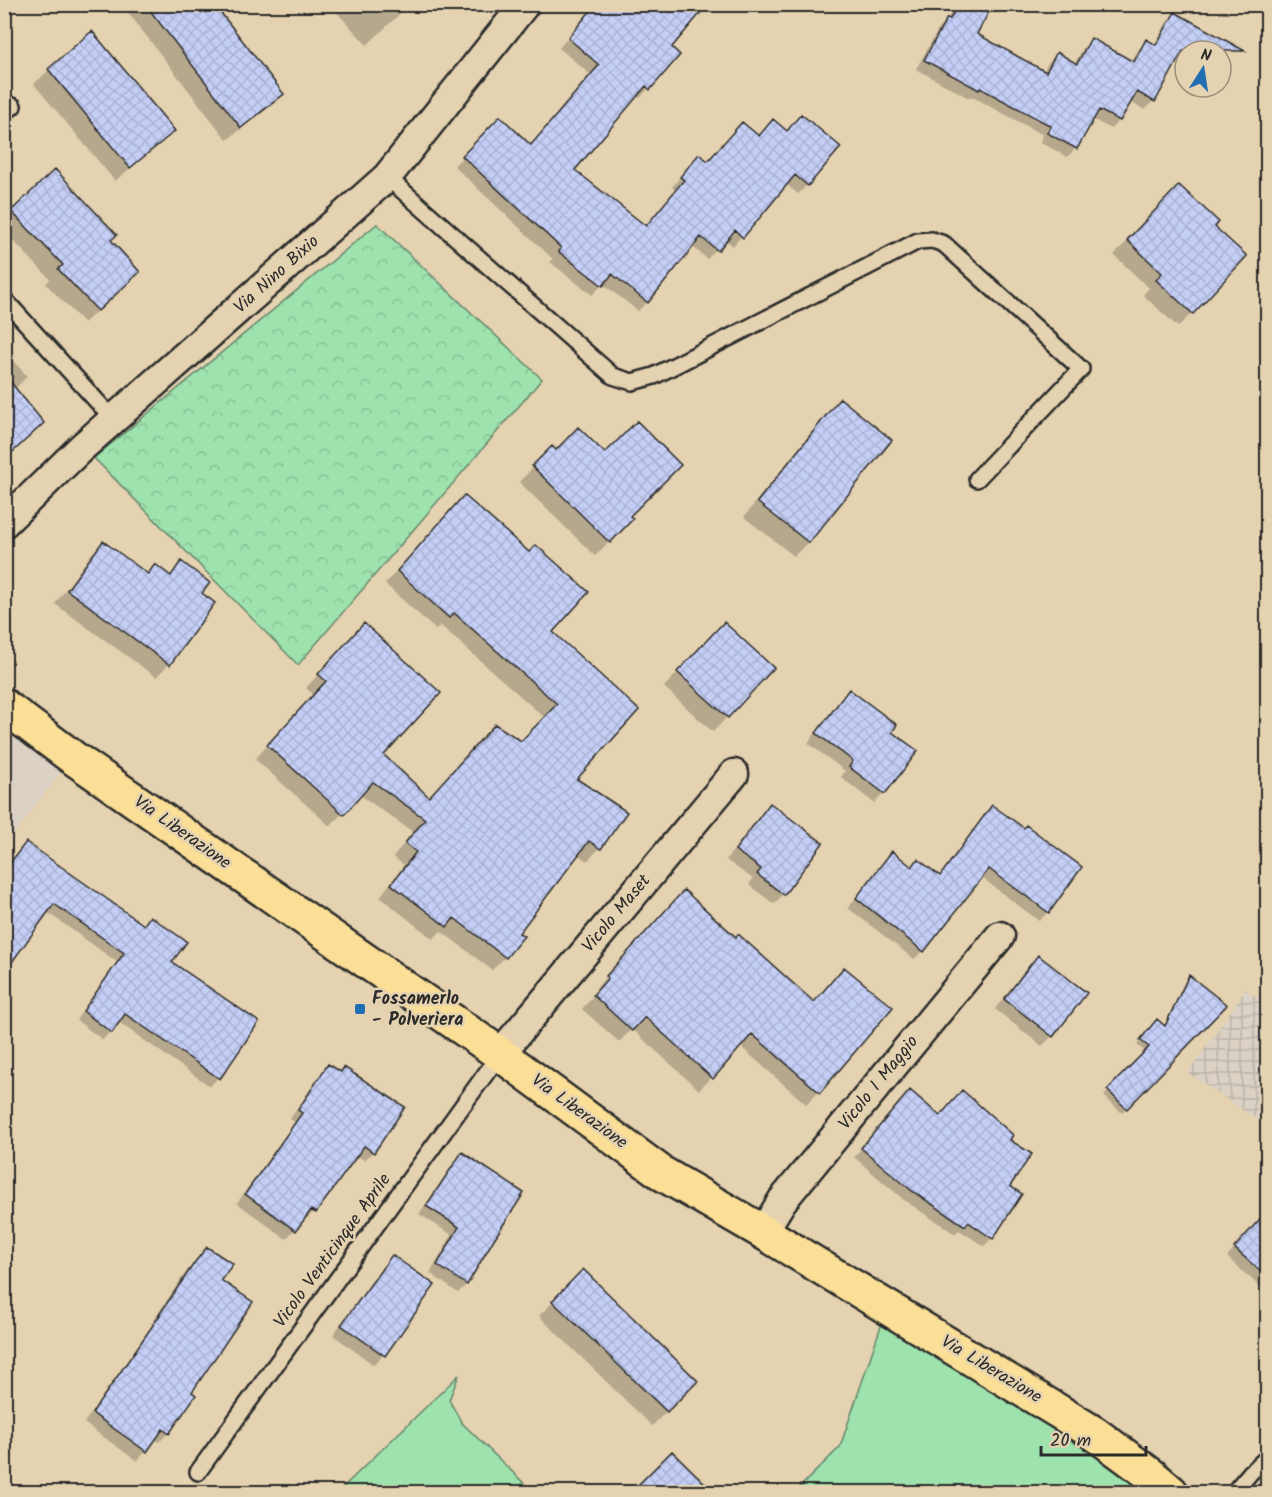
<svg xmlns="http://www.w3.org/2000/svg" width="1272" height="1497" viewBox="0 0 1272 1497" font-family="Kalam,sans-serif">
	<defs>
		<pattern id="industrial-grid" width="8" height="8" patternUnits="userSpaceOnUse" patternTransform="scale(1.5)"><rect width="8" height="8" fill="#dbd1c5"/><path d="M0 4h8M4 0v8" fill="none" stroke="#bcb4a9"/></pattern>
		<pattern id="forest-crowns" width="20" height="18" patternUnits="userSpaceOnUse" patternTransform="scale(1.5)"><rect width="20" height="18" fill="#9ee2ad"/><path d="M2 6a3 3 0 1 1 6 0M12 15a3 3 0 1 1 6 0" fill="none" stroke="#88c295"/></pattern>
		<pattern id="building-cross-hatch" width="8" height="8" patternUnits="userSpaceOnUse" patternTransform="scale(1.5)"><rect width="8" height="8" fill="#c5cff6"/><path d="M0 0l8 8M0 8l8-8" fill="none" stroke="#a9b2d3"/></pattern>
	</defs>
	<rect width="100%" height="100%" fill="#e4d2b0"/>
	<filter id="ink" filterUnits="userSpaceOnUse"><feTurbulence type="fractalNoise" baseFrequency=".0167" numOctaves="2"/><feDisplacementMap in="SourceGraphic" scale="12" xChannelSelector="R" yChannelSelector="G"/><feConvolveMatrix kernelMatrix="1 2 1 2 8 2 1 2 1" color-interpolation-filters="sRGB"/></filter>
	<g filter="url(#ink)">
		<path fill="#dbd1c5" d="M4,706L72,757L5,846H4Z"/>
		<path fill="url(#industrial-grid)" d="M1246,989L1265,1004L1267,1002V1126L1188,1073Z"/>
		<path fill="#9ee2ad" stroke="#64866c" stroke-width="1.5" d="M887,1308L1171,1492H795L840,1447Z
			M459,1375L449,1400L462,1423L533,1492H338Z"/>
		<path fill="url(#forest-crowns)" stroke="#64866c" stroke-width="1.5" d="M377,224L542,379L298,665L94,458Z"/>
		<path fill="#0003" d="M134,4H212L282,94L269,107L227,140L127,11Z
			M329,4H410L367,45Z
			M956,4H992L975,35L1043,72L1048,63L1057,54L1074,64L1083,48L1092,40L1131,62L1138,50L1146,41L1154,45L1167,22L1175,14L1196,25L1153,101L1145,110L1130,102L1119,120L1111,129L1092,119L1076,148L1067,157L1040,142L1043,135L971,96L969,98L916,69L939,28L947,20Z
			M577,27L669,47L678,55L640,98L636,95L573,170L645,227L675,190L672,187L690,165L708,162L742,124L758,137L773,121L786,132L801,116L807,185L798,194L786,184L733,246L725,239L707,259L692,246L647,302L638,311L603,284L592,295L550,262L553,259L454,166L500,118L530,146L591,75L559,48Z
			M49,70L173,131L158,145L115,181L34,84Z
			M55,171L109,241L125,285L84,323L46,284L50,279L4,231V219Z
			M1165,201L1213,227L1192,313L1178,327L1143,295L1149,288L1114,255Z
			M4,351L27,376L15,389L4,459Z
			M840,400L808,542L794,556L744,517L826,414Z
			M552,448L631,519L595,556L519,482Z
			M452,509L551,632L575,779L600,848L587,861L577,854L517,933L505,957L492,970L441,931L433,939L380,897L404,865L393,857L413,832L360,795L330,826L255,759L314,695L306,688L351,638L382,755L428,798L521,743L545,718L440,625L436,630L385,584Z
			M104,543L147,574L156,566L169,576L182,563L200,594L213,603L169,664L156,677L55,604L90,556Z
			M710,638L772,668L713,732L664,687Z
			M849,691L890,732L915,751L884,793L874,803L841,777L845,771L808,743L840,700Z
			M770,805L783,894L774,904L749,885L753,879L726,860L760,815Z
			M992,807L1080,868L1048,912L1039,921L981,877L923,951L914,959L848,908L884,862L911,868L918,861L939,877L984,815Z
			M26,844L143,926L151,918L218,1078L210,1086L118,1022L103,1040L76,1020L117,962L47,912L4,970V870L18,852Z
			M672,905L735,939L819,1092L806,1104L740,1046L699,1090L632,1029L619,1042L582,1009L597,992L595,989Z
			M1038,957L1085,993L1052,1036L1042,1046L995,1009L1028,966Z
			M1189,977L1225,1006L1122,1113L1104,1096L1146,1052L1137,1045L1153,1026H1164L1185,981Z
			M328,1066L373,1152L364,1160L356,1155L314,1212L305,1220L303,1219L286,1239L237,1203L295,1122L290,1119L320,1075Z
			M902,1100L939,1117L1008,1187L992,1238L984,1246L959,1230L955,1234L904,1200L854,1157Z
			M462,1154L493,1238L466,1285L458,1293L430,1273L452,1235L419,1214L454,1162Z
			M1268,1212V1294L1227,1257Z
			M207,1249L219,1280L190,1393L168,1433L159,1442L155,1439L146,1451L137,1461L84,1423L152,1325L151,1324L186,1272Z
			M392,1257L433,1286L383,1355L374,1365L333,1335L383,1266Z
			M583,1271L696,1381L652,1426L539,1316Z
			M672,1453L712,1492H633Z"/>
		<path fill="url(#building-cross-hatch)" stroke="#2b2b2b" stroke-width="1.5" d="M145,4H214L284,94L241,128Z
			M596,4H708L672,47L680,55L650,90L646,86L575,170L646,226L684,180L680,177L699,154L708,161L742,122L759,136L773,119L787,131L801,114L841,147L808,186L795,175L743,238L735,230L718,251L701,237L648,303L612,274L603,286L559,252L561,248L462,156L500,116L531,145L599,65L568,38Z
			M959,4H993L977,34L1046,72L1057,52L1077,64L1091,38L1134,62L1146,39L1156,45L1175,12L1245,51H1183L1155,102L1137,92L1120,121L1099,110L1077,149L1047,133L1051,126L980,88L979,90L924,60L947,18L950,19Z
			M92,31L175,131L130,168L48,69Z
			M55,169L117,235L111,240L140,272L98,311L58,269L63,265L11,211Z
			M1179,185L1219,222L1215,227L1247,256L1193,314L1156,280L1162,273L1127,240Z
			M4,374L44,423L4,460Z
			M840,398L892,440L809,543L757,502Z
			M637,421L681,465L630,516L633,519L610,543L532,466L552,446L556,450L578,427L605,453Z
			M464,495L529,552L536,545L589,592L553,632L639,710L577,779L627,812L601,849L589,841L519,933L524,936L506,958L454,918L447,927L391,884L416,852L405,843L425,819L373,782L344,815L267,745L326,681L318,674L364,623L441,693L384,755L429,797L495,724L521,741L557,704L454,613L449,618L397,571Z
			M103,541L148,574L155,564L171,576L181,561L210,583L202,593L215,603L170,665L67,590Z
			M724,622L774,668L728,718L677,672Z
			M849,689L897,725L892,732L918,751L885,794L849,767L853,761L816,733Z
			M770,803L823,843L784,895L757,874L761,869L735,850Z
			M992,805L1024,828L1026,825L1082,867L1049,913L989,869L924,952L856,898L892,851L912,867L918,859L940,876Z
			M26,842L144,925L150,916L187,942L172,962L259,1022L220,1079L125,1014L112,1033L83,1011L124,953L54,904L4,973V871Z
			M684,890L736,937L738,934L814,1002L844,967L893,1007L820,1093L752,1034L713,1079L645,1017L632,1031L593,995L608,978L606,976Z
			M1038,955L1087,993L1053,1037L1004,999Z
			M1189,975L1227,1005L1127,1109L1107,1090L1149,1047L1140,1040L1157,1019L1165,1026Z
			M328,1064L341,1072L344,1067L405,1107L374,1153L364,1146L316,1213L311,1210L296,1231L245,1194L302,1113L298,1110Z
			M910,1090L940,1116L962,1090L1013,1135L1010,1140L1032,1154L1010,1186L1022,1194L993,1239L968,1222L965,1226L912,1191L861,1148Z
			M462,1152L524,1193L494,1239L467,1285L437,1265L459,1227L426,1206Z
			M1268,1210V1278L1234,1248Z
			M207,1247L233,1264L221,1280L253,1302L192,1392L196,1395L169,1434L163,1429L147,1452L92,1413L160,1315H159L195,1262Z
			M392,1255L435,1285L385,1356L341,1325Z
			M583,1269L698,1381L667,1412L552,1301Z
			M672,1451L714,1492H631Z"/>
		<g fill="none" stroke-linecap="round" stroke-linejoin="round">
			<defs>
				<path id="lane" d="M4,113L13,106
					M387,177L613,376L632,382L654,376L918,241L932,240L944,244L1081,369L977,479
					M4,299L114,420
					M198,1472L500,1054
					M1234,1492L1251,1472L1268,1457"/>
				<path id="street" d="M4,523L80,449L387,177L525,4
					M500,1054L734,774
					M763,1232L782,1201L1000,936"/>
				<path id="primary" d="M4,706L72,757L500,1054L663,1174L763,1232L1094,1433L1151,1475L1171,1492"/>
			</defs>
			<use href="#lane" stroke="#2b2b2b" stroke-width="20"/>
			<use href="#street" stroke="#2b2b2b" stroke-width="33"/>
			<use href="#primary" stroke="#2b2b2b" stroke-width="38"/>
			<use href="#lane" stroke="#e4d2b0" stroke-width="15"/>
			<use href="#street" stroke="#e4d2b0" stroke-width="28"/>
			<use href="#primary" stroke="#fbdf96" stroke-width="33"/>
		</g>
	</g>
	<rect fill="#1f6fb2" stroke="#e4d2b0" stroke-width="2" x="354" y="1003" width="12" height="12" rx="3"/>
	<g text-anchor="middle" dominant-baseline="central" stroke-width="5" stroke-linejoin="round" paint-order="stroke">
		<g font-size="18" fill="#2b2b2b" stroke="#e4d2b0">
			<text transform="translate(277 275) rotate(-42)">Via Nino Bixio</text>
			<text transform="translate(182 833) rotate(35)">Via Liberazione</text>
			<text transform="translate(617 914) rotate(-50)">Vicolo Maset</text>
			<text transform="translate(879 1083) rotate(-51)">Vicolo I Maggio</text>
			<text transform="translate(579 1112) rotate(36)">Via Liberazione</text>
			<text transform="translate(333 1251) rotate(-54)">Vicolo Venticinque Aprile</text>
			<text transform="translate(991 1370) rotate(31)">Via Liberazione</text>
		</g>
		<g font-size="18" font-weight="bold" fill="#2b2b2b" stroke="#e4d2b0" text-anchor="start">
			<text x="372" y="999">Fossamerlo<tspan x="372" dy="21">- Polveriera</tspan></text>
		</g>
	</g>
	<rect width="1272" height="1497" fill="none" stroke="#e4d2b0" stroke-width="24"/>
	<rect x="12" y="12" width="1248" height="1473" fill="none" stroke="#2b2b2b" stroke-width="2" filter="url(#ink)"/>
	<g transform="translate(1203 69) rotate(12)"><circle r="28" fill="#e4d2b0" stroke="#9a8f7b" stroke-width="1.5"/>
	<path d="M0-4.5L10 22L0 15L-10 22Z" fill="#1f6fb2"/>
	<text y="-9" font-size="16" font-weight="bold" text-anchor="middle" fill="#2b2b2b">N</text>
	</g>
	<path d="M1041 1446v9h105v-9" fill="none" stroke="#2b2b2b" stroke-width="3"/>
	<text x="1050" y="1446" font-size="18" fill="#2b2b2b" stroke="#e4d2b0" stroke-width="4.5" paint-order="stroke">20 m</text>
</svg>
